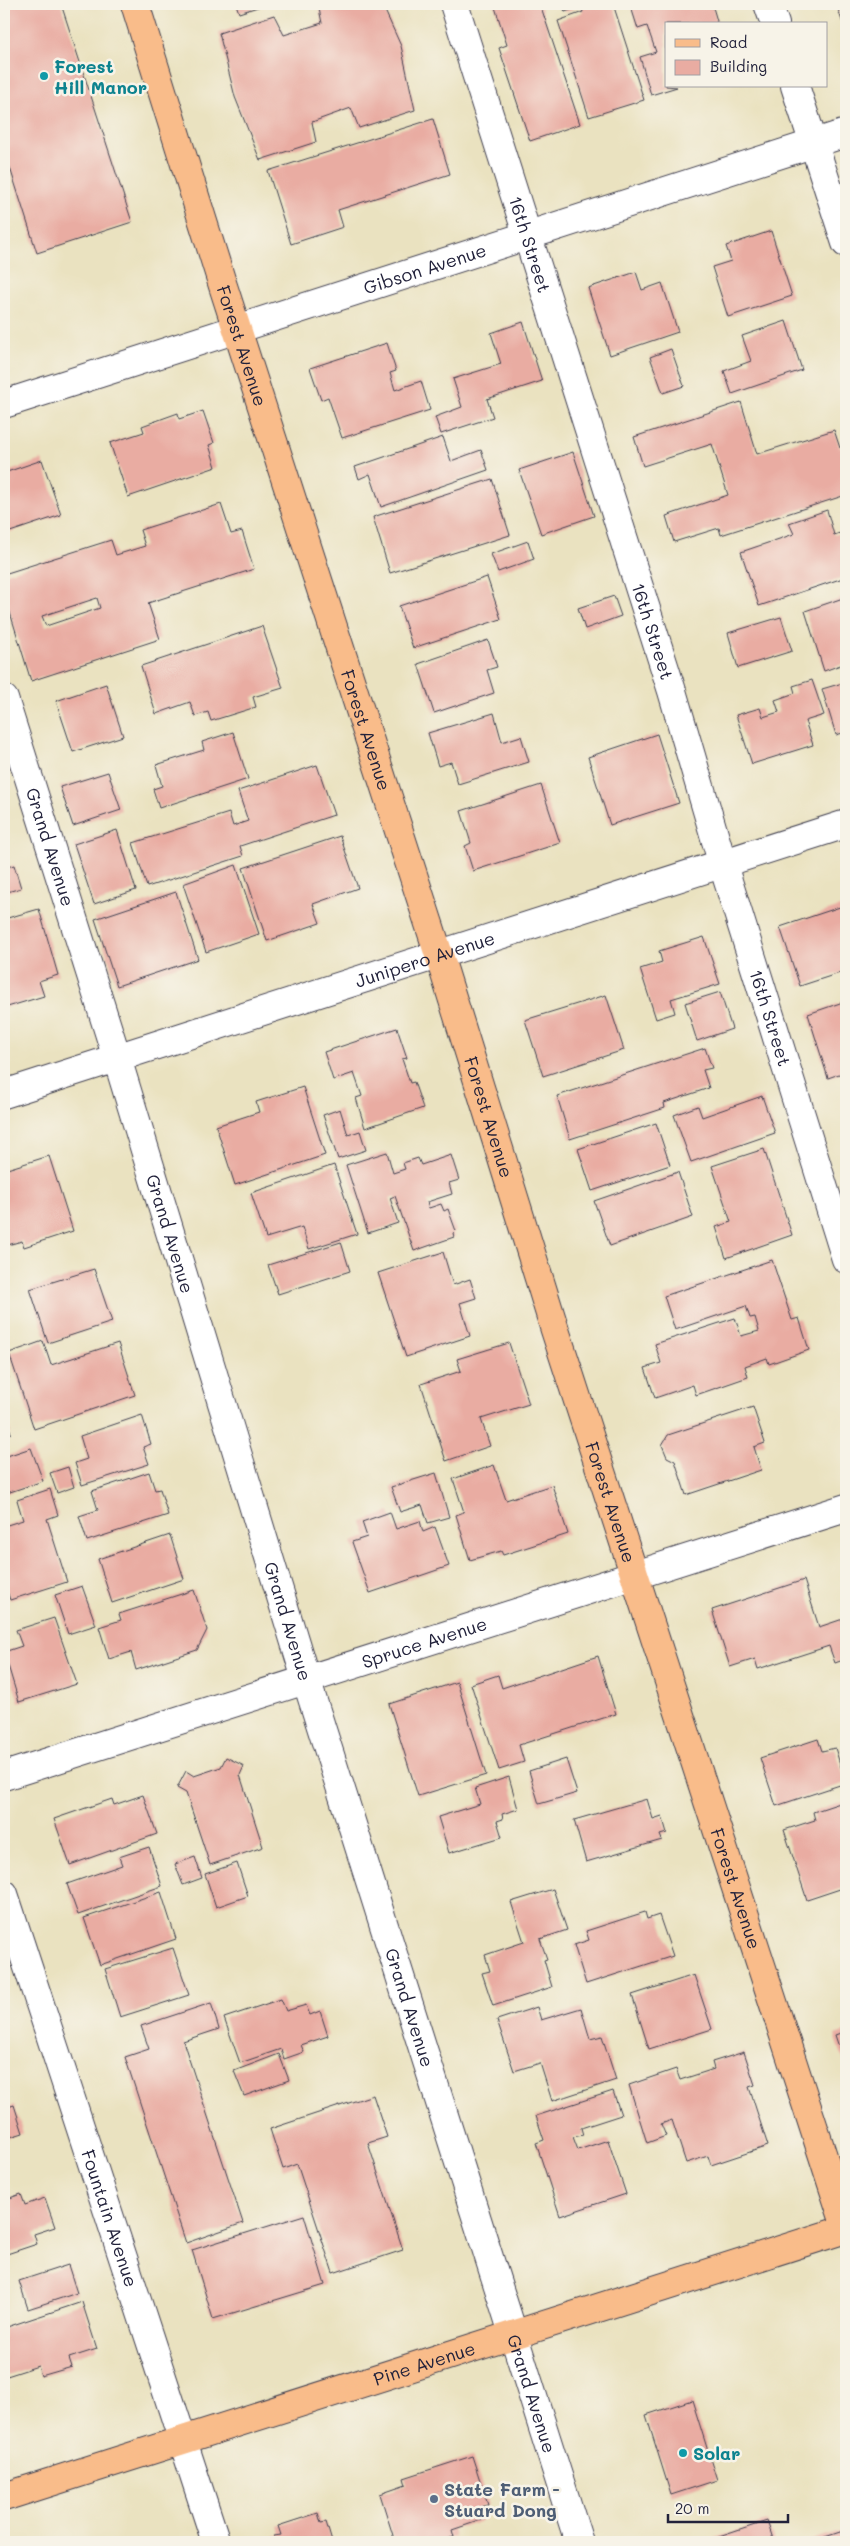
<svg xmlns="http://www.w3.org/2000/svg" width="850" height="2546" viewBox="0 0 850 2546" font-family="Mali,sans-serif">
	<rect width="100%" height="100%" fill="#f7f3e8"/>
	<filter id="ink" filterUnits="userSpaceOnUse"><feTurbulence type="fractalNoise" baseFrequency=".02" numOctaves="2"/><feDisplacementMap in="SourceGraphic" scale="10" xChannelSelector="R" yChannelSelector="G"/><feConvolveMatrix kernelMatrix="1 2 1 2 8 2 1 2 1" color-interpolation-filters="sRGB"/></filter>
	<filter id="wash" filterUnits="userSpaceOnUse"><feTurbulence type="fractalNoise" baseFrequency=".0096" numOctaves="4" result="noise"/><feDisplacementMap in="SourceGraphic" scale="20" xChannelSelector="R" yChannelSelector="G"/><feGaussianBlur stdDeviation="1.12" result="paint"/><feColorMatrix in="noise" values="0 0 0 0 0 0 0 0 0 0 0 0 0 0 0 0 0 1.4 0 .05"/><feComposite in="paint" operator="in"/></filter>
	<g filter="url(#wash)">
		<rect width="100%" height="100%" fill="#eae2c0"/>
		<g id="blocks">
			<path fill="#e9aca2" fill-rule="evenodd" d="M4,4H61L132,222L37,253L4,149Z
				M236,4H267L239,13Z
				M318,4H382L401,46L415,110L359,128L351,108L312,122L316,142L260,160L235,97L219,33L274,15L284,35L322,23Z
				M494,4H540L580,124L530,141L499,48L507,45Z
				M562,4H613L644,100L589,117L558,21L583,12L581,6L565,12Z
				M630,4H712L717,21L716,24H666V86L677,87L651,95L640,57L656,52L647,26L638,29Z
				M836,4H846V32Z
				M433,119L450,174L338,210L343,227L291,244L268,171Z
				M771,231L792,296L728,317L712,267L731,261L726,246Z
				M636,272L642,290L662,283L678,332L610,355L588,288Z
				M786,321L802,370L732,394L724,371L751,361L742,336Z
				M523,322L542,381L487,399L493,417L441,434L435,417L462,407L453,379L501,364L491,333Z
				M387,343L396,371L390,373L395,390L421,381L430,410L342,438L328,397L321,400L310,368Z
				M671,349L684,386L663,393L650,357Z
				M741,402L757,454L834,430L840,448L846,446V495L721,535L719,528L674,542L666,516L728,495L712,444L643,466L634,437Z
				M203,411L214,443L209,445L216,467L128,497L110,443L144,432L142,426L178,413L179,419Z
				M443,437L451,461L481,450L488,470L381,507L370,474L359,479L355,467Z
				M573,452L594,516L541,534L519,470Z
				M42,460L61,515L4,534V473Z
				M492,479L510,535L390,573L373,517Z
				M221,504L231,534L242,531L254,569L148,603L160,639L31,681L4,593V574L111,540L116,555L145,546L140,530ZM97,598L100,608L46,626L42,616Z
				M827,510L834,535L846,531V577L759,606L741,552L794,534L789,523Z
				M528,541L534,559L498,572L491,554Z
				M487,577L501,619L413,648L399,606Z
				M614,596L621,616L585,629L578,608Z
				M846,597V663L824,671L805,611Z
				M781,617L792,651L738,668L728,633Z
				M262,626L283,688L253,697L256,707L211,721L208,712L195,716L190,702L156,714L141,666Z
				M488,640L497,667L487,670L494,693L434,713L418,664Z
				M812,680L824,715L805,721L813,745L752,764L736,715L760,708L763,717L779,712L775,700L795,693L793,686Z
				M846,682V732L836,735L822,689Z
				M106,684L123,736L73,752L56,701Z
				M494,713L502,742L521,736L529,762L458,784L451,762L438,766L428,733Z
				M233,732L248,779L159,808L153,789L162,786L156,765L204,750L202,742Z
				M657,734L679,803L610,825L588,757Z
				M317,765L334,815L240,846L243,856L147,887L133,843L229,813L233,826L248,821L238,791Z
				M108,772L121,810L73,826L60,787Z
				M541,785L560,843L473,871L465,846L471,843L461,811Z
				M117,830L136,890L94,904L74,844Z
				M340,836L358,888L313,904L320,923L267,941L243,868Z
				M14,865L21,888L4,893V868Z
				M236,865L259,934L206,952L183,884Z
				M176,892L198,959L117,986L95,919Z
				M843,906L846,916V971L800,986L780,927Z
				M39,909L58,975L39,981L44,996L4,1008V919Z
				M704,937L720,984L671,999L675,1013L656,1019L640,969L662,962L659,951Z
				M720,992L732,1029L697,1041L685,1003Z
				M606,995L624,1050L543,1076L525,1020Z
				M846,1001V1086L842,1073L828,1078L808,1014Z
				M397,1028L407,1058L402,1059L410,1083L414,1082L423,1108L365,1128L356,1098L362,1096L354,1073L333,1080L324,1052Z
				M705,1048L712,1068L703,1070L709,1088L664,1103L665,1108L570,1139L557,1096Z
				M303,1087L325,1155L235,1185L216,1126L259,1112L256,1102Z
				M762,1096L775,1133L691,1162L674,1115L698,1106L702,1117Z
				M340,1109L348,1135L360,1131L366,1150L338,1159L323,1115Z
				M656,1123L670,1165L592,1191L578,1149Z
				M764,1149L792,1235L726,1258L716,1227L731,1222L712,1166Z
				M387,1152L393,1173L405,1169L403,1163L418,1158L421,1165L451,1155L459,1180L449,1183L452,1194L427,1202L429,1208L441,1204L444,1211L448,1209L456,1231L453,1233L454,1237L414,1251L395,1196L390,1198L398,1223L368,1233L346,1165Z
				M49,1156L73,1231L24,1247L22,1241L4,1246V1170Z
				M334,1165L357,1234L309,1249L302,1227L266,1238L251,1193Z
				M678,1172L693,1217L610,1246L594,1201Z
				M341,1242L350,1271L278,1294L268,1265Z
				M443,1252L453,1285L470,1279L476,1298L460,1303L470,1336L406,1357L378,1273Z
				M772,1260L792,1320L799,1318L809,1350L769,1364L767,1358L745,1366L748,1377L696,1395L693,1385L655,1398L645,1368L661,1363L655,1344L735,1318L741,1336L759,1331L755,1317L750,1318L746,1306L675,1330L664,1296Z
				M94,1269L112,1322L48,1343L30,1289Z
				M43,1341L51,1365L118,1343L135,1395L34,1429L9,1353Z
				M509,1343L529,1404L481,1419L490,1446L446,1461L421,1384L461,1371L457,1359Z
				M4,1364L9,1378L4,1380Z
				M753,1407L765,1443L754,1447L761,1470L686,1495L675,1461L667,1457L662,1445L668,1435Z
				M4,1412L11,1433L4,1436Z
				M142,1415L151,1444L143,1447L149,1464L82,1485L75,1463L87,1459L80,1436Z
				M31,1448L43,1481L4,1494V1457Z
				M494,1465L506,1500L552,1485L568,1534L503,1555L501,1551L470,1560L456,1515L464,1512L453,1479Z
				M68,1467L74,1487L57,1493L50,1473Z
				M149,1472L155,1490L160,1489L168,1515L87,1541L79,1516L98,1510L92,1491Z
				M436,1473L449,1517L428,1523L422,1505L400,1512L391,1487Z
				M50,1489L58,1515L47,1519L67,1582L10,1600L4,1582V1526L23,1520L17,1500Z
				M390,1512L396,1529L420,1521L423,1532L435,1527L449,1566L370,1593L352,1542L367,1537L362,1522Z
				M170,1535L184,1579L112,1603L98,1559Z
				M804,1580L819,1627L846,1618V1659L835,1663L829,1646L758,1669L755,1659L730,1667L712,1610Z
				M82,1586L96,1625L68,1634L55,1595Z
				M194,1590L207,1630L197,1650L136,1670L131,1652L109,1659L99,1627L121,1620L119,1614Z
				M54,1618L77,1684L19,1702L4,1652L22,1646L16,1630Z
				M598,1656L616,1714L519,1745L524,1762L499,1770L471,1684L498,1675L502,1688Z
				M457,1682L486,1775L418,1796L389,1704Z
				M818,1739L822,1751L835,1748L846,1783L776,1806L760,1758Z
				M226,1757L244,1766L240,1775L263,1847L210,1865L186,1793L177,1788L186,1771L194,1776L221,1767Z
				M566,1759L577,1793L539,1804L529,1771Z
				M509,1777L518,1809L502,1814L503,1819L497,1821L502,1837L449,1853L438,1817L480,1804L475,1788Z
				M143,1795L157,1834L70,1865L54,1819L112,1799L114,1805Z
				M647,1799L653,1819L662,1816L667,1833L660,1835L662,1840L586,1862L574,1820Z
				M846,1801V1887L807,1900L784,1830L815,1820L813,1812Z
				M149,1847L162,1886L78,1915L67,1884L122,1865L119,1857Z
				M195,1857L202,1878L183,1885L175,1864Z
				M237,1863L248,1896L216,1907L205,1874Z
				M553,1889L567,1930L540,1939L547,1959L544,1960L552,1987L493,2006L482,1973L490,1971L485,1955L524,1942L511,1902Z
				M161,1892L176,1939L100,1965L84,1918Z
				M645,1912L647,1919L659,1915L673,1956L586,1984L574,1945L589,1940L586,1931Z
				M173,1948L189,1995L120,2017L105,1969Z
				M694,1975L712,2029L649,2049L632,1995Z
				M281,1999L286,2011L306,2005L310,2015L320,2011L328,2036L301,2045L304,2052L284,2059L281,2049L240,2063L224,2018Z
				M211,2003L219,2029L183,2041L243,2223L186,2243L125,2057L149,2049L141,2026Z
				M537,2007L541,2020L581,2008L590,2039L602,2036L616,2080L552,2101L540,2063L514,2071L497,2020Z
				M846,2031V2068L835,2035Z
				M744,2052L755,2085L749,2087L768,2146L711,2165L708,2156L686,2163L672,2120L661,2124L666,2136L647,2143L629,2085L676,2069L680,2080L714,2069L712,2062Z
				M279,2054L289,2080L244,2096L234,2071Z
				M613,2091L621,2115L581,2128L583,2135L573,2137L578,2150L608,2140L626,2194L560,2216L536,2143L544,2140L536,2116Z
				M4,2095L8,2107L14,2105L23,2133L4,2139Z
				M373,2095L387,2137L368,2143L403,2250L333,2273L297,2164L283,2169L270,2129Z
				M21,2194L25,2205L45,2198L55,2227L34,2234L37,2244L4,2255V2200Z
				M304,2215L325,2285L213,2319L192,2250Z
				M68,2265L77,2293L28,2309L19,2281Z
				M82,2302L97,2349L69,2358L72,2367L41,2376L38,2366L7,2376L4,2365V2328Z
				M692,2400L717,2480L671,2495L646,2415Z
				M472,2456L488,2505L480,2507L484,2519L452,2530L454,2537L437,2542H422L421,2540L413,2542H395L380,2494L406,2485L404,2478Z
				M318,2513L321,2523L326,2522L332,2542H276L274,2536L281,2535L278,2526Z
				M767,2521L774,2542H704Z
				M846,2530V2542H810Z"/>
		</g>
	</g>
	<g filter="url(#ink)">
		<use href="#blocks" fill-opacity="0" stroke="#403f4f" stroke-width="1"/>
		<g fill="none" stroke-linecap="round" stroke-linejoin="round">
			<defs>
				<g id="minor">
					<path id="s1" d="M454,4L672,691L723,865L846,1259"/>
					<path d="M768,4L775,24"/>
					<path d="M795,86L846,243"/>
					<path id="s2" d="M4,404L846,133"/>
					<path id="s3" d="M4,699L117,1058L306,1679L579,2542"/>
					<path id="s4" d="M4,1094L846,824"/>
					<path id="s5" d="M4,1776L846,1508"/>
					<path id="s6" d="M4,1894L216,2542"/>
				</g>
				<g id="major">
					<path id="s7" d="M135,4L223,286L439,955L555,1330L846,2227"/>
					<path id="s8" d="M4,2497L846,2229"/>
				</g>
			</defs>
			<use href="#minor" stroke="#403f4f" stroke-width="30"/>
			<use href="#major" stroke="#403f4f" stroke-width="30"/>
			<use href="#minor" stroke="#fff" stroke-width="28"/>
			<use href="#major" stroke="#f9bc8a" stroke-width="28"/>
		</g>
	</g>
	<g fill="#0f9aa8" stroke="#f7f3e8" stroke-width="2">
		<circle cx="44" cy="76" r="5"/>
		<circle cx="683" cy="2453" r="5"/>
	</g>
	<circle fill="#5c6f8a" stroke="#f7f3e8" stroke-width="2" cx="434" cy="2499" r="5"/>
	<g text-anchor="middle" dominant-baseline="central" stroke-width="5" stroke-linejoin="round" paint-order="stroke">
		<g font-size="18" font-weight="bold" fill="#0d838f" stroke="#f7f3e8" text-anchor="start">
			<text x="54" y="66">Forest<tspan x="54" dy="21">Hill Manor</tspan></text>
			<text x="693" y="2453">Solar</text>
		</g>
		<g font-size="18" fill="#22223b" stroke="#f7f3e8">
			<text stroke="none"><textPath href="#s1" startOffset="252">16th Street</textPath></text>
			<text stroke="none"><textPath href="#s2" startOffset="442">Gibson Avenue</textPath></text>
			<text stroke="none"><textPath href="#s7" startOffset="358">Forest Avenue</textPath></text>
			<text stroke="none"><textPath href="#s1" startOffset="658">16th Street</textPath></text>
			<text stroke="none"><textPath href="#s7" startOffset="762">Forest Avenue</textPath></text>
			<text stroke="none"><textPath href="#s3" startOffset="155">Grand Avenue</textPath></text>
			<text stroke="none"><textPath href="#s4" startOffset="442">Junipero Avenue</textPath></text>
			<text stroke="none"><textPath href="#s1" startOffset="1062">16th Street</textPath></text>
			<text stroke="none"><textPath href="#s7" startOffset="1168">Forest Avenue</textPath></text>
			<text stroke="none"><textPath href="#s3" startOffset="560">Grand Avenue</textPath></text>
			<text stroke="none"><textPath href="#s7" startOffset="1572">Forest Avenue</textPath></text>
			<text stroke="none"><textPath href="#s3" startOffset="965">Grand Avenue</textPath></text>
			<text stroke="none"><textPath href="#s5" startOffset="441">Spruce Avenue</textPath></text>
			<text stroke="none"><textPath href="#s7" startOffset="1978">Forest Avenue</textPath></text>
			<text stroke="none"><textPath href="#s3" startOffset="1370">Grand Avenue</textPath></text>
			<text stroke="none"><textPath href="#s6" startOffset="341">Fountain Avenue</textPath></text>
			<text stroke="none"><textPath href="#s8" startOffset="441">Pine Avenue</textPath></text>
			<text stroke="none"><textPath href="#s3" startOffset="1775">Grand Avenue</textPath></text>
		</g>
		<g font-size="18" font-weight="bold" fill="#4e5e75" stroke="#f7f3e8" text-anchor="start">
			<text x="444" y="2489">State Farm -<tspan x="444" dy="21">Stuard Dong</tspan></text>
		</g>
	</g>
	<rect width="850" height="2546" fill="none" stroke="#f7f3e8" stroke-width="20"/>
	<rect x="665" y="22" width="162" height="65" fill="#f7f3e8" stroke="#a29fa3"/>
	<rect x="675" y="39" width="25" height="8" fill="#f9bc8a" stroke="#a29fa3"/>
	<text x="710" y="48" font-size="15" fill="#22223b">Road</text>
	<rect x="675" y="60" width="25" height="15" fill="#e9aca2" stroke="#a29fa3"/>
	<text x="710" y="72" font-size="15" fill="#22223b">Building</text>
	<path d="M668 2514v8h120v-8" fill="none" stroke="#22223b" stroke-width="2.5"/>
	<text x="675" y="2514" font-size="15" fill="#22223b" stroke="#f7f3e8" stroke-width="4" paint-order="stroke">20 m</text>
</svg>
